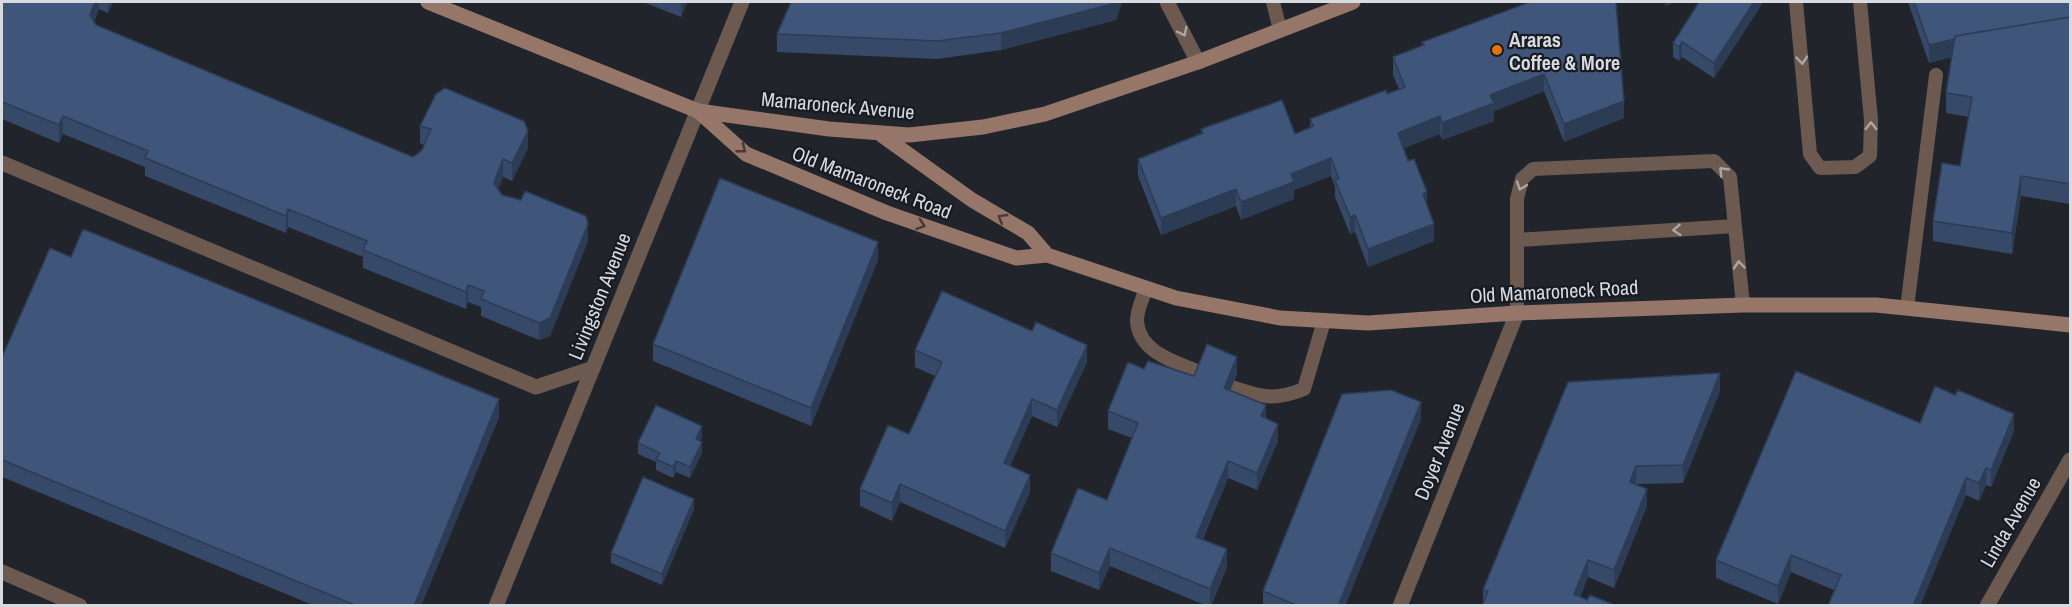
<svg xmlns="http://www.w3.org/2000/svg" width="2072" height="607" viewBox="0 0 2072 607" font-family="'Archivo Narrow',sans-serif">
	<rect width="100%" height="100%" fill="#21252b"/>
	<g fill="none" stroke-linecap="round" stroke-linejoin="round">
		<path stroke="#6c5950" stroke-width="14" d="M1273,2L1280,30
			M1796,2L1810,154L1820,168L1855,167L1870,156L1871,120L1860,2
			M1518,240L1735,226
			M1146,288C1143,298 1137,310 1137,320C1138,353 1177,362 1202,373
			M1907,308L1936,75
			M1517,313V199L1522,179L1533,169L1714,161L1730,177L1743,305
			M1232,387C1261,397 1274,401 1304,389L1324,321"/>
		<path stroke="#6c5950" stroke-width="15" d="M1167,2L1198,62
			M2,163L536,387L593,368
			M1400,606L1517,313
			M1987,606L2070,460"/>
		<path stroke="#6c5950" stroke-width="15" d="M2,572L80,606
			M496,606L742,2"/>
		<path stroke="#957668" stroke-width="15" d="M428,2L698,111L829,129L909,135L983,127L1045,114L1198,62L1353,2
			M698,111L746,154L887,213L1016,258L1047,255L1176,298L1280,318L1368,323L1517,313L1743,305H1876L2070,325
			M880,134L972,200L1028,233L1047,255"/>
	</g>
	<path fill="#364968" d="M2,2H113L108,13L99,9L94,22L96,25L413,157L422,150L424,145L420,143V126L528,148L512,181L503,177L498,189L502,195L588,241L550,336L539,340L481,316V307L468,302L466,309L363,268V257L288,227L286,233L145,176V167L63,134L59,143L2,119Z
		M643,2H687L681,17Z
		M791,2H1122L1116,20L1001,50L937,59L777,52V34Z
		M1530,2L1624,118L1564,142L1544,91L1494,111V121L1442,140L1440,134L1404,148L1427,206L1434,241L1368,267L1355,232L1350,234L1335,197V187L1331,176L1294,190V199L1241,220L1236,206L1161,235L1138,176V159L1201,134V129L1295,134L1310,127V119L1399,89L1393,75V57L1422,46V42Z
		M1762,2V4L1714,78L1682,57L1679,61L1673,57V43Z
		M1908,2H2070V204L2021,196L2012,254L1933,241V221L1960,166L1969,117L1946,113V93L1952,57L1929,63Z
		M71,257L499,417L421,606H315L2,477V357Z
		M878,260L811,426L653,361V344Z
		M915,350L1087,362L1057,427L1032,416L1010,466L1030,492L1005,548L900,502L892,521L860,506V489L909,434L935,376L915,367Z
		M1144,369L1194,376L1237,374L1230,390L1266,419L1278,441L1257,490L1228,478L1203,539L1227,567L1211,606H1207L1110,566L1099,590L1051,571V553L1107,500L1132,438L1108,429V411Z
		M1720,391L1683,483L1636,484L1647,506L1614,588L1588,577L1580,597L1587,600L1617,606L1483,603V590Z
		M1421,419L1345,606H1263V591Z
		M1920,423L2014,431L1991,487L1986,485L1979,501L1966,495L1920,606H1828L1834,590L1791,572L1778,604L1716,578V560Z
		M702,437L700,441L702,453L690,478L676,472L673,478L656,470V462L638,454V443Z
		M694,509L662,585L611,563V553Z"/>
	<path fill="#2c3c55" d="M95,2H99V9L90,33V15Z
		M108,2H113L108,13Z
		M681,2H687L681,17Z
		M1116,2H1122L1116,20L1001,50V33Z
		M1665,2H1676L1665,6Z
		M1754,2H1762V4L1714,78V63Z
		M1955,39V56L1929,63V45Z
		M1682,42V57L1679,61V47Z
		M1544,74V91L1494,111V121L1442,140V123L1490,95Z
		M1624,101V118L1564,142V124Z
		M63,116V134L59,143V125Z
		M1440,116V134L1398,150V133Z
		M528,131V148L512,181V163Z
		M1331,158V176L1294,190V199L1241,220V202L1291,174Z
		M503,159V177L494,200V183Z
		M2021,176V196L2012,254V233Z
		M1236,189V206L1161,235V218Z
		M1427,192V210L1423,194Z
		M288,209V227L286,233V216Z
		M1355,215V232L1350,234V217Z
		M588,224V241L550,336L539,340V323Z
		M1434,224V241L1368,267V249Z
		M878,242V260L811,426V408Z
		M468,285V302L466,309V292Z
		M1087,345V362L1057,427V410Z
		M1237,357V374L1224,405V388Z
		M1720,373V391L1683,483V465Z
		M499,399V417L421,606H414Z
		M1032,399V416L1004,480V463Z
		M1421,402V419L1345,606H1338Z
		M1266,405V423L1261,416Z
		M2014,414V431L1991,487V470Z
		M1278,424V441L1257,490V473Z
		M702,426V437L696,450V439Z
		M702,442V453L690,478V467Z
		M676,461V472L673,478V467Z
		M1228,461V478L1196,554V537Z
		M1636,466V484L1630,499V482Z
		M1986,468V485L1979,501V483Z
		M1030,475V492L1005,548V531Z
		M1966,478V495L1920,606H1913Z
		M900,484V502L892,521V503Z
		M1647,489V506L1614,588V570Z
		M694,499V509L662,585V574Z
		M1110,548V566L1099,590V573Z
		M1227,549V567L1210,606V589Z
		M1791,555V572L1778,604V586Z
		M1588,560V577L1577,606L1574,594Z"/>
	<path fill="#3f5579" stroke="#2c3c55" stroke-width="1.5" d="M2,2H95L90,15L96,25L413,157L422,150L431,129L420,126L436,94L445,88L524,121L528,131L512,163L503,159L494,183L502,195L521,200L525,191L586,216L588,224L550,318L539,323L481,299L484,291L468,285L466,292L363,250L367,241L288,209L286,216L145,158L148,151L63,116L59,125L2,102Z
		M791,2H1116V3L1001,33L937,41L777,34Z
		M1530,2H1616L1624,101L1564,124L1544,74L1490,95L1494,103L1442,123L1440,116L1398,133L1408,161L1414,159L1427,192L1423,194L1434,224L1368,249L1355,215L1350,217L1335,180L1339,179L1331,158L1291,174L1294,182L1241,202L1236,189L1161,218L1138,159L1203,133L1201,129L1282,100L1295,134L1313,126L1310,119L1386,90L1387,94L1405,87L1393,57L1424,45L1422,42Z
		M1699,2H1754L1714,63L1682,42L1679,47L1673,43Z
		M1914,2H2070V17L1955,36V39L1929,45Z
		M2070,17V184L2021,176L2012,233L1933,221L1942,163L1960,166L1972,97L1946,93L1955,36Z
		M720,178L878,242L811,408L653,344Z
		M83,229L499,399L414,606H357L2,460V357L50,248L71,257Z
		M942,291L1032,331L1036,322L1087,345L1057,410L1032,399L1004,463L1030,475L1005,531L900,484L892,503L860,489L888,425L909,434L942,362L915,350Z
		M1207,344L1237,357L1224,388L1266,405L1261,416L1278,424L1257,473L1228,461L1196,537L1227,549L1210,589L1110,548L1099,573L1051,553L1078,488L1107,500L1138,423L1108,411L1128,362L1144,369L1148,361L1194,376Z
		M1796,371L1920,423L1935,386L1955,395L1958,390L2014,414L1991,470L1986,468L1979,483L1966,478L1913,606H1828L1841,575L1791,555L1778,586L1716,560Z
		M1720,373L1683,465L1636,466L1630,482L1647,489L1614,570L1588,560L1574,594L1587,600L1590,595L1617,606H1482L1488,591L1483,590L1568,382Z
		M1391,390L1421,402L1338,606H1298L1263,591L1342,394Z
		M656,405L702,426L696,439L702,442L690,467L676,461L673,467L656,459L660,453L638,443Z
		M643,477L694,499L662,574L611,553Z"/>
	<defs><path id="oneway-chevron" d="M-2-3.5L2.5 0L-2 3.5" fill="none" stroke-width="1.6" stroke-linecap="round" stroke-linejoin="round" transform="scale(1.5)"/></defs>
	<g stroke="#aca6a5">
		<use href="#oneway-chevron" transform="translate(1183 32) rotate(63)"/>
		<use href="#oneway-chevron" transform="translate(1802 60) rotate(85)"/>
		<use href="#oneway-chevron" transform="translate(1871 126) rotate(-90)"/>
		<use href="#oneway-chevron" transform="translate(1723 171) rotate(-134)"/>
		<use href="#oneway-chevron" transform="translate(1521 186) rotate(110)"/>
		<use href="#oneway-chevron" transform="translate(1677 230) rotate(176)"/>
		<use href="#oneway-chevron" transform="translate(1739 265) rotate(-95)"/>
	</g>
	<g stroke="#443b3a">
		<use href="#oneway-chevron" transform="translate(742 149) rotate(38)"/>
		<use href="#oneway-chevron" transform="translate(1002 218) rotate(-149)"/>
		<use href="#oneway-chevron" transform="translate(921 225) rotate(19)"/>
	</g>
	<circle fill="#e8710a" stroke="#181b21" stroke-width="2" cx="1497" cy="50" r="6"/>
	<g text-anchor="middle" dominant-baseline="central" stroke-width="4.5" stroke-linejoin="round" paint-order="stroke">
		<g font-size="20" font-weight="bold" fill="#d7dade" stroke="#181b21" text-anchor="start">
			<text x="1509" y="39">Araras<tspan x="1509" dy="23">Coffee &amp; More</tspan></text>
		</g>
		<g font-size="20" fill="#d7dade" stroke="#181b21">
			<text transform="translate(838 105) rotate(5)">Mamaroneck Avenue</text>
			<text transform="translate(872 182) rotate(21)">Old Mamaroneck Road</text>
			<text transform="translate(1554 291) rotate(-3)">Old Mamaroneck Road</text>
			<text transform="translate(599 296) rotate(-68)">Livingston Avenue</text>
			<text transform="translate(1439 451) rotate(-68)">Doyer Avenue</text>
			<text transform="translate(2010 522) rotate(-60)">Linda Avenue</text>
		</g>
	</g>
	<rect width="2072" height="607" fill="none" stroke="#d7dade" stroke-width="6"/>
</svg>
